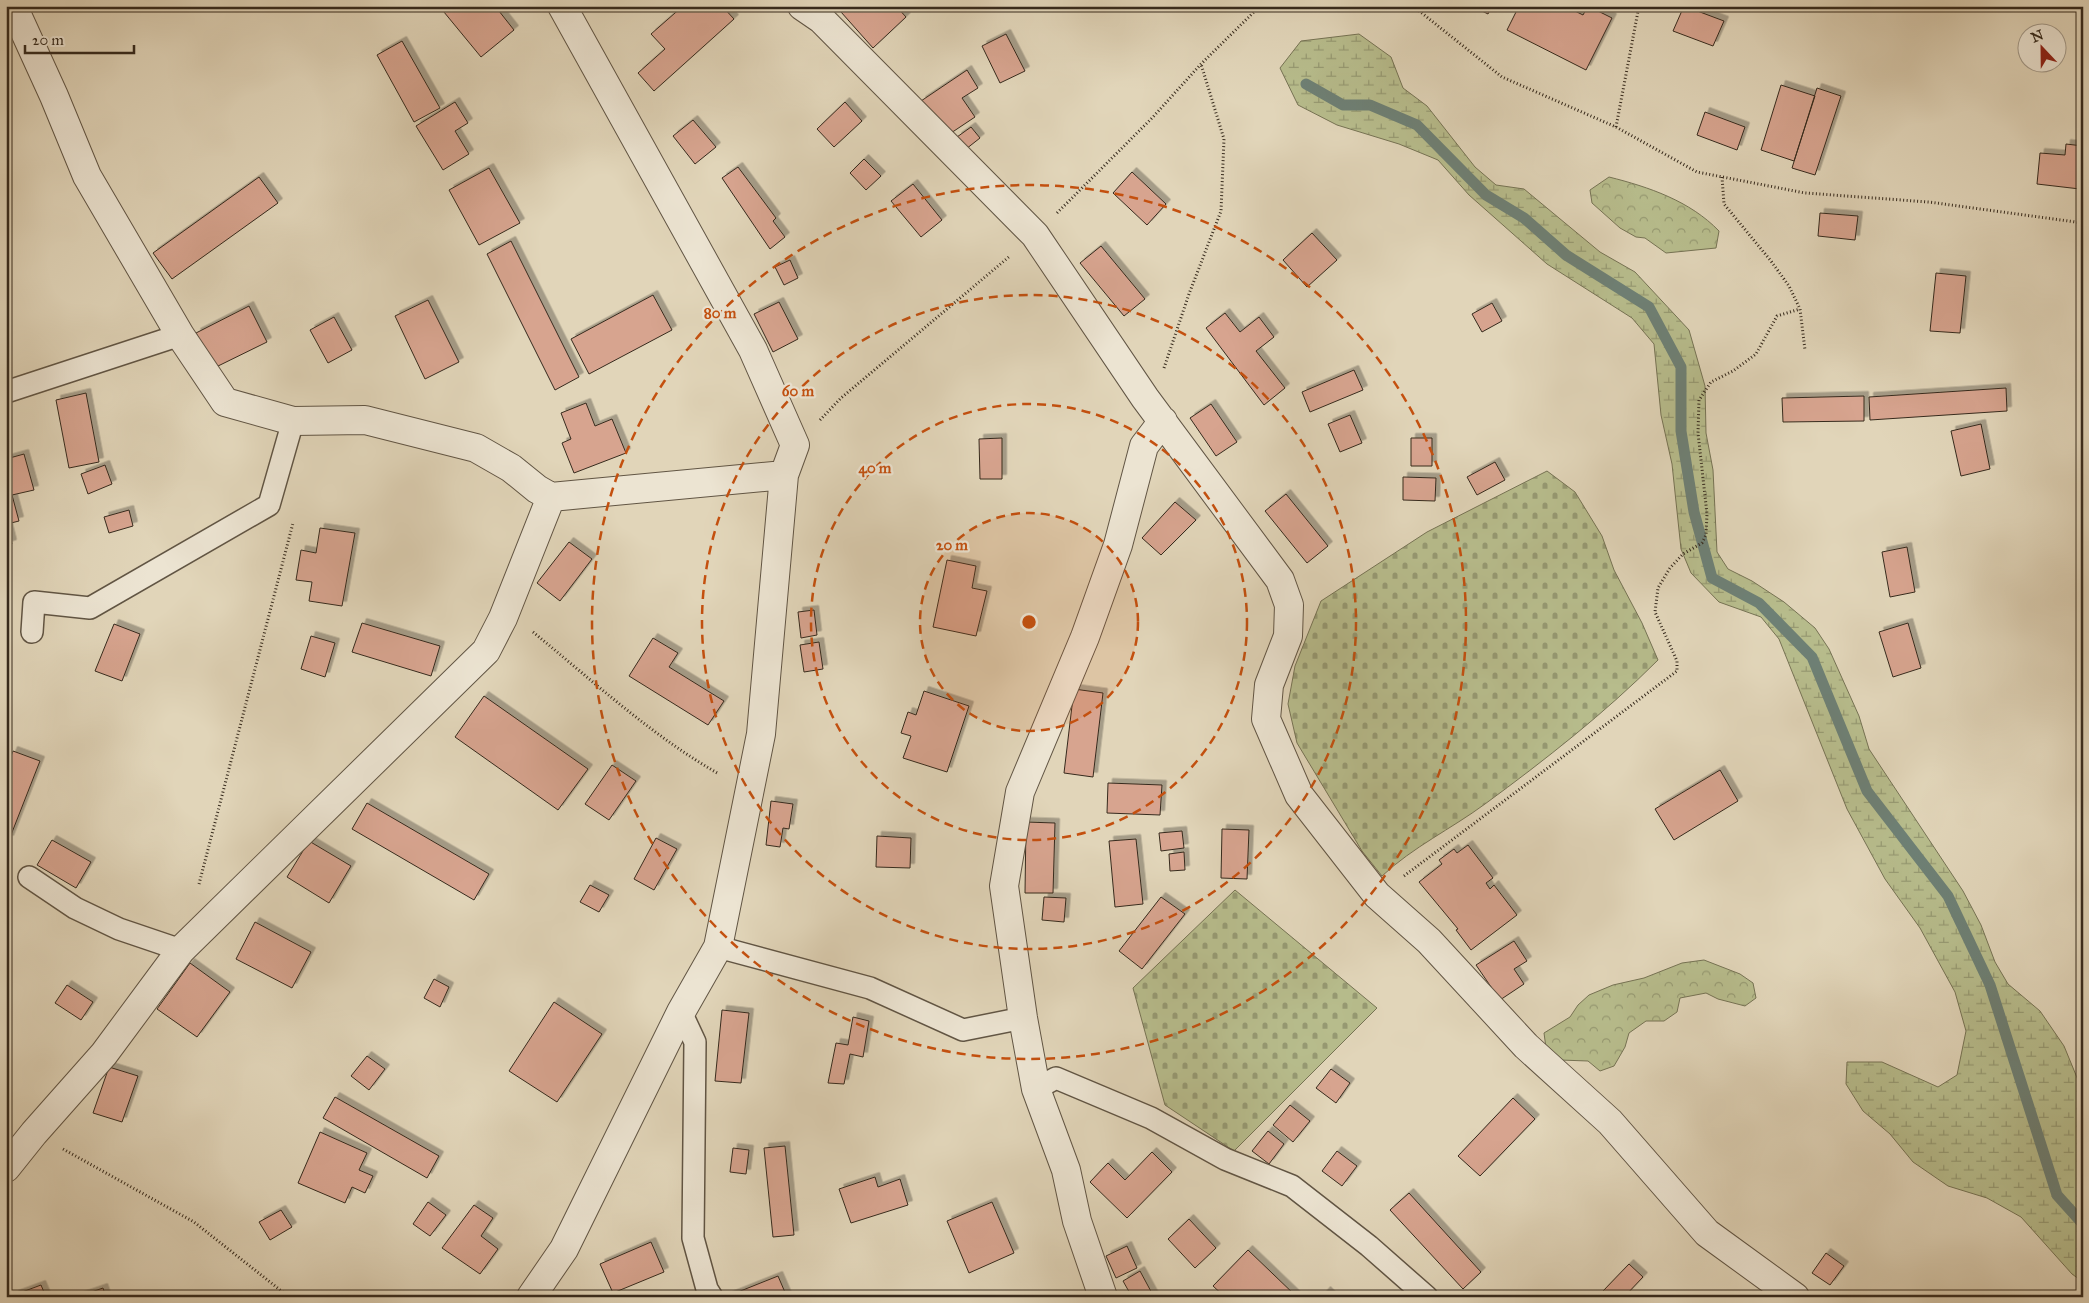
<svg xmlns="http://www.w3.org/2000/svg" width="2089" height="1303" viewBox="0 0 2089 1303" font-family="'IM FELL Great Primer',serif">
	<defs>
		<pattern id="forest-crowns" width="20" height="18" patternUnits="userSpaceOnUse" patternTransform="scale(1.25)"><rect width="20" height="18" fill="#b7bc8c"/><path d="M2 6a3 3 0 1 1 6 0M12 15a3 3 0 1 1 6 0" fill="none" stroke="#969972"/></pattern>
		<pattern id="wetland-marsh" width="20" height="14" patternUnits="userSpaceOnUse" patternTransform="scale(1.25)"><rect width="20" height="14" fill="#b7bc8c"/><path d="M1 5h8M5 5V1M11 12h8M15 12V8" fill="none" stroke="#969972"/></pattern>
		<pattern id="cemetery-stones" width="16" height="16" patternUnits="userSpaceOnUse" patternTransform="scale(1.25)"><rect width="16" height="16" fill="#b7bc8c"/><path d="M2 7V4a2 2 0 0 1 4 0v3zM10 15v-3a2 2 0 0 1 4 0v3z" fill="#969972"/></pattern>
		<filter id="shadow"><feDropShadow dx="4.5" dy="-4.5" stdDeviation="0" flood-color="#0004"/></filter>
	</defs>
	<rect width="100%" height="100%" fill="#e1d5b9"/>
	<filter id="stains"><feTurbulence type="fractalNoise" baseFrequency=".004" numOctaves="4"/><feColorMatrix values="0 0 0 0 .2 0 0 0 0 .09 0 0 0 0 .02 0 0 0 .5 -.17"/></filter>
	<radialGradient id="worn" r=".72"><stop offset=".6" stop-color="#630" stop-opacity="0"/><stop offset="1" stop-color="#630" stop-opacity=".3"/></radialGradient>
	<path fill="url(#forest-crowns)" stroke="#767354" d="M1609,177C1649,187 1690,201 1719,231L1716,248L1666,253L1645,238L1636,237L1620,228L1592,203L1590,190Z
		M1704,960L1740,974L1753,983L1756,998L1745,1006L1718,999L1706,993L1680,998L1677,1012L1664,1021H1646L1629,1033L1625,1047L1614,1066L1600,1071L1588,1061L1560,1060L1546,1048L1544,1033L1570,1017L1578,1005L1589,995L1613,985L1644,978L1682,963Z"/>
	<path fill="url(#wetland-marsh)" stroke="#767354" d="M1359,34L1391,57L1403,88L1427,106L1475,167L1496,185L1524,189L1600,252L1635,272L1689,330L1705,386L1706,433L1713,470L1717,552L1728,569L1752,581L1784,602L1815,628L1829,649L1859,716L1869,749L1963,891L1981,925L1995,962L2008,984L2040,1011L2064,1046L2078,1080L2083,1105V1282L2072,1274L2021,1217L1987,1198L1948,1186L1913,1162L1890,1134L1863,1111L1846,1084L1847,1062H1882L1938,1087L1957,1075L1966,1031L1955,992L1920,928L1885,879L1847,809L1779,639L1761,617L1719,602L1691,573L1681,549L1672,464L1661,415L1654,344L1632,318L1547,264L1469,195L1438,160L1399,144L1337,125L1298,105L1280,68L1301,41Z"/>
	<path fill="url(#cemetery-stones)" stroke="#767354" d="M1547,471L1575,492L1602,536L1614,570L1642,623L1658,660C1605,713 1545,760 1485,804C1451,829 1413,847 1382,876L1362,851L1297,743L1288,704L1295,666L1321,601L1427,532Z
		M1235,890L1377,1008L1234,1151L1165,1105L1133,988Z"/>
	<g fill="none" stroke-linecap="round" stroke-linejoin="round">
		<path stroke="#6e8075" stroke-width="11" d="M1306,84L1343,105H1370L1417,125L1486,195L1524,218L1566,255L1649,307L1681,367V431L1694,512L1712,578L1759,603L1812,657L1867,791L1948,896L1990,985L2057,1195L2083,1224"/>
	</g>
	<path fill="#d7a48f" stroke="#362a1d" filter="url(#shadow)" d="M439,6H495L514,30L481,57Z
		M683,6H722L734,19L654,91L638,73L665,49L651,34Z
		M847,6H896L906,17L873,48L841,12Z
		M1472,6H1492L1488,14Z
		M1519,6H1565L1583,15L1588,6L1612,18L1586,70L1507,30Z
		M1684,6L1724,21L1713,46L1673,31Z
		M1006,34L1025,71L1000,83L982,46Z
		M402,41L440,108L414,122L377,55Z
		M967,70L978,88L962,98L975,117L945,137L921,101Z
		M1781,85L1815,96L1794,161L1761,150Z
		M1817,88L1841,96L1815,175L1792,168Z
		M455,102L468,123L455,131L469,154L443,170L416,126Z
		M845,102L862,121L834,147L817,129Z
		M1705,112L1745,127L1737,150L1697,135Z
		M693,120L716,147L695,164L673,136Z
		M971,127L980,138L966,149L957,137Z
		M2066,144L2083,146L2080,189L2037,184L2040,153L2065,155Z
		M864,159L881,176L866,190L850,173Z
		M738,167L776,218L773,221L785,237L770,249L722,178Z
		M489,168L520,223L479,245L449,190Z
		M1132,172L1166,204L1147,225L1113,193Z
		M259,177L278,203L172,279L153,253Z
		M913,184L942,220L921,237L891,201Z
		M1820,213L1858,216L1855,240L1818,236Z
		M1312,233L1337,260L1307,287L1283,260Z
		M511,241L579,377L555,390L487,254Z
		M1101,246L1145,299L1124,316L1080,263Z
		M790,260L798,278L784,285L775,267Z
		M1936,273L1966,276L1960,333L1930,331Z
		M653,295L672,330L589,374L571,339Z
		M428,300L459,362L425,379L395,316Z
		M779,302L798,339L773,352L754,314Z
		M1492,303L1502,321L1482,332L1472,314Z
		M249,306L267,342L214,368L196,333Z
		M1225,313L1240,332L1259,317L1274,337L1256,351L1285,388L1264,405L1206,328Z
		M334,317L352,350L328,363L310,330Z
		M1354,370L1363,390L1310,412L1302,392Z
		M2006,388L2007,411L1870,420L1869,397Z
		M86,393L99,462L69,468L56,400Z
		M1864,396V421L1783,422L1782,398Z
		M586,403L595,426L612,419L626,453L574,473L562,443L571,439L561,413Z
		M1211,404L1237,442L1216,456L1190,418Z
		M1350,415L1362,443L1340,452L1328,424Z
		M1981,424L1990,469L1961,476L1951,431Z
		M1002,438V479H980L979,439Z
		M1411,438H1432V466H1411Z
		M24,454L34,490L12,495L19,521L7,524L12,544L6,546V459Z
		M1495,462L1505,480L1477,495L1467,477Z
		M105,465L112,484L88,494L81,474Z
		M1403,477L1436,478L1435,501L1403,500Z
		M1286,494L1328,546L1307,563L1265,511Z
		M1175,502L1196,520L1161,555L1142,538Z
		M129,510L133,526L109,533L104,517Z
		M320,528L355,533L342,606L309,601L312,582L296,580L301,550L316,553Z
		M569,542L592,559L560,601L537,583Z
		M1907,547L1915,592L1890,597L1882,552Z
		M947,560L976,566L972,588L987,591L976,636L933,627Z
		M814,610L817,635L801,638L798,612Z
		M362,623L440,646L431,676L352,652Z
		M1908,623L1921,668L1893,677L1879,632Z
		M114,624L140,634L122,681L95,671Z
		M311,636L335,643L325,677L301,669Z
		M653,638L678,653L669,667L724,701L708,725L629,676Z
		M819,642L823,669L804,672L800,645Z
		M1074,689L1103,693L1093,777L1064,773Z
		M924,691L969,706L947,772L903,758L911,736L901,733L908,712L916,715Z
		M484,696L588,769L558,810L455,737Z
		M13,751L40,761L9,840L6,839V769Z
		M612,765L636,781L609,820L585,804Z
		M1720,770L1738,801L1674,840L1655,809Z
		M1108,783L1162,785L1160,815L1107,813Z
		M771,801L793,804L789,829L783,828L780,847L766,845Z
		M367,803L489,874L474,900L352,829Z
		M1026,822L1055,823L1053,893H1025Z
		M1222,829L1249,830L1247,879L1221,878Z
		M1182,831L1184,848L1161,851L1159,833Z
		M877,836L911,838L910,868L876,867Z
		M656,838L677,849L654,890L634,879Z
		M1136,839L1143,904L1115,907L1109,841Z
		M52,840L91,862L76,888L37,865Z
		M309,841L351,866L329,903L287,877Z
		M1468,845L1493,878L1486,883L1490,889L1494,885L1517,915L1471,950L1456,930L1458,929L1419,882L1442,864L1439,860L1454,849L1457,853Z
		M1184,852L1185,870L1170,871L1169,854Z
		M590,885L609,895L599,912L580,902Z
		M1044,897L1066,898L1064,922L1042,920Z
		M1161,897L1185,914L1142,969L1119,951Z
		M255,922L311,952L292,988L236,959Z
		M1514,941L1527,961L1514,969L1524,984L1500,1000L1476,965Z
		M190,963L230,992L197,1037L157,1009Z
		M434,979L449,987L440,1007L424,998Z
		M67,985L93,1002L81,1020L55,1003Z
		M554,1002L602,1034L557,1102L509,1071Z
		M722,1010L749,1013L741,1083L715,1081Z
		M853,1017L869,1021L863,1057L850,1054L844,1084L828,1083L836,1043L848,1045Z
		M367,1056L385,1069L369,1090L351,1076Z
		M109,1067L138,1076L122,1122L93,1113Z
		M1331,1069L1350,1083L1336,1103L1316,1088Z
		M335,1097L439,1156L427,1178L323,1118Z
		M1513,1098L1535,1119L1480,1176L1458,1156Z
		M1290,1105L1310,1121L1293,1142L1273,1125Z
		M1268,1131L1284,1144L1269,1164L1252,1151Z
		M320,1132L367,1153L359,1170L373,1176L365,1193L352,1187L345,1203L298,1183Z
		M785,1146L794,1235L773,1237L764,1148Z
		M733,1148L749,1150L746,1174L730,1172Z
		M1337,1151L1357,1166L1342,1186L1322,1171Z
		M1152,1152L1172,1172L1127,1218L1090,1182L1108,1163L1125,1180Z
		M875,1177L878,1187L900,1179L908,1205L851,1223L839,1189Z
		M1409,1193L1481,1272L1463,1289L1390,1210Z
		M428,1202L446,1215L430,1236L413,1224Z
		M992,1202L1014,1253L969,1273L947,1221Z
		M474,1205L493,1218L481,1236L498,1249L480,1274L442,1248Z
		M281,1210L292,1227L270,1240L259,1222Z
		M1189,1219L1216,1248L1195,1268L1168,1239Z
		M651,1242L664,1272L613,1293L600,1264Z
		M1127,1246L1137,1268L1116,1278L1106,1256Z
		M1248,1250L1297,1297H1225L1213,1286Z
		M1826,1253L1844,1266L1830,1285L1812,1273Z
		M1629,1264L1643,1277L1624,1297H1609L1603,1291Z
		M1140,1271L1154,1297H1132L1123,1281Z
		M778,1276L787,1297H728V1296Z
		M41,1285L46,1297H15L14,1295Z
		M103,1288L106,1297H77Z
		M1326,1291L1332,1297H1321Z"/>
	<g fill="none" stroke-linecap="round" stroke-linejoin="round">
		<defs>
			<path id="lane" d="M6,392L180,335
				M32,632L34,602L90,608L269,505L293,421
				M29,877L75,908L119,929L181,950
				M718,947L870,988L963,1030L1023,1018
				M681,1012L695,1042L693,1238L707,1289L712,1297
				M1036,1089L1056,1078L1151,1118L1225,1159L1292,1186L1369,1246L1427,1297"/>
			<path id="street" d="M13,6L54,96L87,176L180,335L225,402L293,421L365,420L476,448L511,468L537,489L551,497L784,475
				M802,6L821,19L1035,235L1145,398L1280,580L1289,605L1288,636L1269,685L1266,719L1299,795L1377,895L1429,941L1526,1046L1610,1122L1707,1233L1795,1297
				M6,1168L34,1133L104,1054L181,950L486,651L503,618L551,497
				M531,1297L564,1249L681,1012L718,947L761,734L784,475L795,445L753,350L562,6
				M1103,1297L1077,1221L1066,1170L1036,1089L1023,1018L1004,886L1020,792L1085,637L1118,545L1144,446L1163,421"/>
		</defs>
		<use href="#lane" stroke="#615544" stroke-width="24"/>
		<use href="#street" stroke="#615544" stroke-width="30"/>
		<path stroke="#362a1d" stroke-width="3" stroke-dasharray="1 2.5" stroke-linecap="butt" d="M1402,6L1418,10L1502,77L1616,127L1697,172L1805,193L1929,202L2083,223
			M1616,127L1639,6
			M1722,177L1724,204L1771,261L1789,286L1800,309L1805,350
			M1057,213L1153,117L1201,64L1260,6
			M1164,368L1189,294L1221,211L1224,139L1201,64
			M820,420L841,398L1010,256
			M533,632C593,681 652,736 719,774
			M1404,876L1677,671V661L1655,612L1658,588L1670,568L1683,554L1702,543L1706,535L1707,514L1698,433L1699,400L1711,382L1733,371L1756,354L1777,316L1800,309
			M199,884L293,523
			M63,1149L194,1222L289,1297"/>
		<use href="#lane" stroke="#ece4d2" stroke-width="21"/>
		<use href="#street" stroke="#ece4d2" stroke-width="28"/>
	</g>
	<circle cx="1029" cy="622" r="109" fill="#c4500f" fill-opacity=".12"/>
	<g fill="none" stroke="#c4500f" stroke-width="2.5" stroke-dasharray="9 6">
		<circle cx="1029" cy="622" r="109"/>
		<circle cx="1029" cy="622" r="218"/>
		<circle cx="1029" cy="622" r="327"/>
		<circle cx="1029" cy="622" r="437"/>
	</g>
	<circle cx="1029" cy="622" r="8" fill="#c4500f" stroke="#ece4d2" stroke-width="2.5"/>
	<g font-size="15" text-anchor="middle" font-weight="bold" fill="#c4500f" stroke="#ece4d2" stroke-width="4.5" stroke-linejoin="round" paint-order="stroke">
		<text x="720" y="318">80 m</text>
		<text x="798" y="396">60 m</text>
		<text x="875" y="473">40 m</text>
		<text x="952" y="550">20 m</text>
	</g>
	<rect width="2089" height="1303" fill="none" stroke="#e1d5b9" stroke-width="25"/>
	<rect x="8" y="8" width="2074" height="1288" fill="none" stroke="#362a1d" stroke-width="2.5"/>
	<rect x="12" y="12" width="2064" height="1278" fill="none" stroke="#362a1d"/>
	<g transform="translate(2042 48) rotate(338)"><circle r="24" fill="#ece4d2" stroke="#a39a8a"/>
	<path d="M0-4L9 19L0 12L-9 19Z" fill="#8f2418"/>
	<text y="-8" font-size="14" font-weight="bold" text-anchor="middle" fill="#362a1d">N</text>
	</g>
	<path d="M25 45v8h109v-8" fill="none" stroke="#362a1d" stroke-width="2.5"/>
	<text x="32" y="45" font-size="15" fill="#362a1d" stroke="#ece4d2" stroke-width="4" paint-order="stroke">20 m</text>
	<rect width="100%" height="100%" filter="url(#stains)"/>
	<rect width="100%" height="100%" fill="url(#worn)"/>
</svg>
